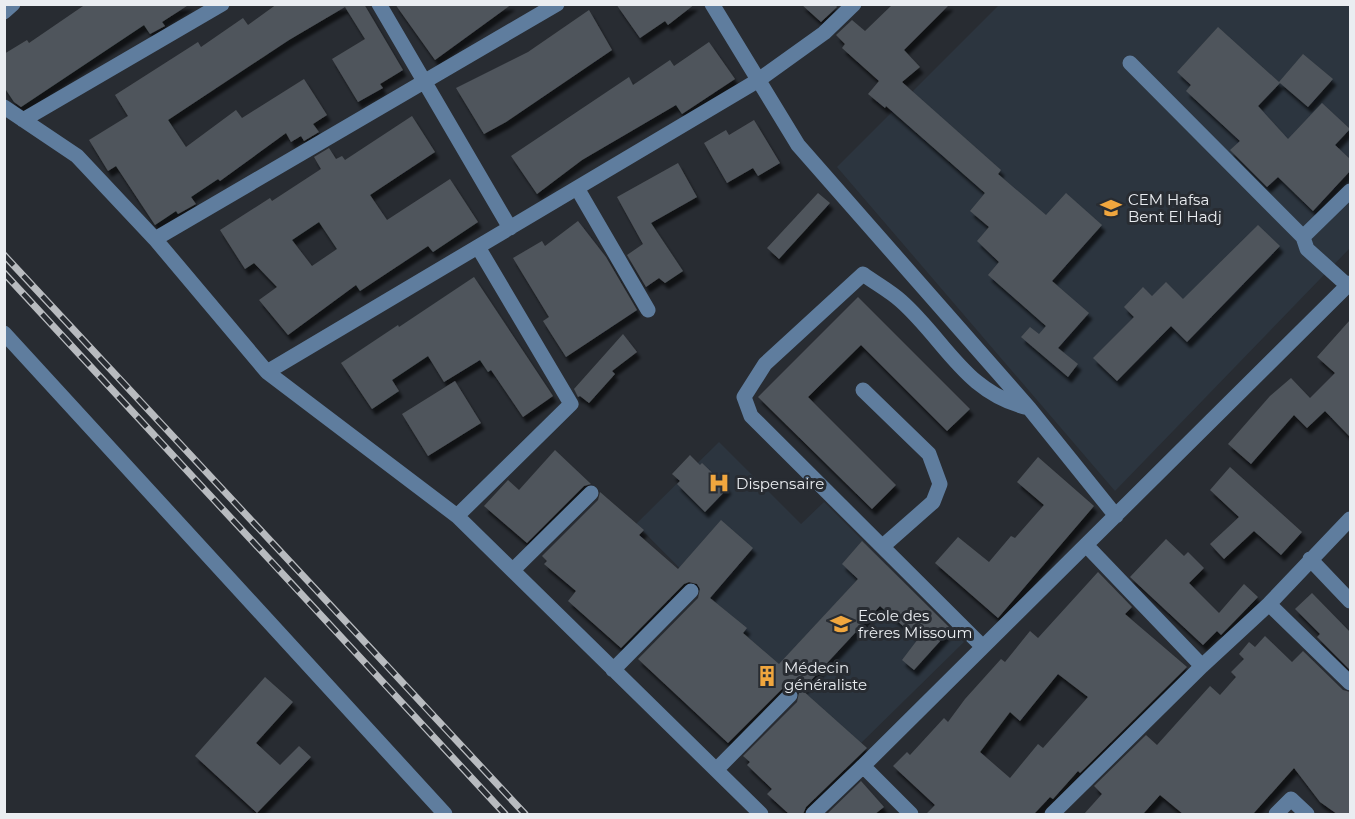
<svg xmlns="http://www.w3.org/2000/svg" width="1355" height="819" viewBox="0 0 1355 819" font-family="Montserrat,sans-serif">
	<defs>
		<filter id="shadow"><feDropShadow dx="3.5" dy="6" stdDeviation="1.5" flood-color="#0009"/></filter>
	</defs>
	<rect width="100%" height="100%" fill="#282c32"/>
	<path fill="#2c353f" d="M999,5H1350V248L1115,491L837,167Z
		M719,442L801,524L824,502L964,642L857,747L636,524Z"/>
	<path fill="#50555b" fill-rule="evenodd" filter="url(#shadow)" d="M86,4H190L162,22L165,26L150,34L144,25L21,107L14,102L4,87V54L27,40L29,43Z
		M277,4H364L403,70L380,84L383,88L358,102L332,59L365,39L345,7L289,40L168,120L186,147L236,110L242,118L304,79L327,115L313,124L319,132L304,141L301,136L291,142L286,133L220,181L218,179L191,197L196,204L178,214L176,211L155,225L116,166L108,171L89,140L128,116L115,95L198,42L201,47L243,18L248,25Z
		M395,4H512L435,60Z
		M616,4H695L668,25L665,21L640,38Z
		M801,4H835L837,7L821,22Z
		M893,4H950L904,50L920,67L902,82L1001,170L998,174L1046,215L1066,193L1102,225L1052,281L1089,313L1058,348L1078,364L1068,377L1021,337L1030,327L1039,334L1046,326L988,275L999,262L977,241L989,227L970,211L985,193L886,106L885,108L868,94L879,81L842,48L845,44L836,35L852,20L865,31Z
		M589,10L612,50L506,122L484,134L456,88L528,52Z
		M1218,27L1279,82L1303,54L1333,79L1308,107L1280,83L1258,106L1288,139L1322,103L1350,129L1335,145L1350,159V171L1313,211L1278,177L1267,187L1230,150L1240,141L1186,91L1191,85L1177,72Z
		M709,42L735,79L682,114L676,105L582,160L537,194L511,156L629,77L633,85L670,60L674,66Z
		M412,116L435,152L370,195L387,220L450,179L478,222L433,252L428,246L360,291L356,285L288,335L259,300L277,287L254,263L245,269L220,230L270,198L272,201L321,169L314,157L329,148L336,159L342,156L345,160ZM319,222L337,249L312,266L292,240Z
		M754,120L780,163L758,176L753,168L727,183L704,143L726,130L729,135Z
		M678,163L697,197L651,223L683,271L665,283L659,278L646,287L627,255L643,244L617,197Z
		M818,193L830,203L779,259L767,248Z
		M578,221L606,257L637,310L566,357L543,321L549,317L513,258L542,241L545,246Z
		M1258,225L1280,246L1187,342L1171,326L1117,381L1093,358L1134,317L1124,307L1143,287L1152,296L1166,282L1183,299Z
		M474,277L553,396L523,417L491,370L488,372L480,360L444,382L428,356L392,380L399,391L372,409L341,363L398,325L399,327Z
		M858,297L970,409L947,431L861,345L808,397L896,485L872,509L758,397Z
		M1350,320V437L1325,411L1307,428L1294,415L1251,464L1228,444L1270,396L1291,378L1310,398L1335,373L1317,357Z
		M623,334L637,352L612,371L615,374L589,403L580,396L578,397L574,389Z
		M455,381L481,423L428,456L402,414Z
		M555,450L591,484L584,486L527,543L484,506L508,480L519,490Z
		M690,455L700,465L702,463L728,488L705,512L677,484L680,481L672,474Z
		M1038,457L1094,506L998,618L935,563L958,537L989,562L1011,536L1015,538L1044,505L1017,482Z
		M1230,467L1302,532L1281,555L1254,531L1224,559L1210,544L1239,517L1210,490Z
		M600,492L644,530L639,535L678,569L721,520L753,548L710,598L747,628L743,633L779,664L858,579L842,564L862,541L951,629L914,670L902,660L918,639L880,606L802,690L867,748L806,807L803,814H789L767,794L772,789L747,765L750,762L743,756L797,702L799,693L796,688L788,686L783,688L728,743L638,659L698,598L700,589L697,584L689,582L684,584L621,648L568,601L576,591L544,564L547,561L542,556L598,500Z
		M1166,539L1184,556L1188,552L1204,568L1189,583L1219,613L1244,584L1258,597L1221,635L1217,631L1203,645L1130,577Z
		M1098,572L1132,607L1125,614L1187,667L1080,773L1078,771L1053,799L1050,797L1034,814H926L935,805L893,766L907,752L910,755L944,718L948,722L965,699L1001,659L1005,662L1030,631L1038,638ZM1058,674L1088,697L1043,748L1038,744L1010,778L980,752L1010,712L1020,721Z
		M1312,593L1350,632V670L1317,637L1320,634L1295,609Z
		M1265,636L1292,662L1303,651L1343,690L1350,692V814H1337L1320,802L1294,768L1253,814H1183L1160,795L1143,814H1084L1102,794L1094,786L1146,735L1157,745L1210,686L1220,695L1236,677L1231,672L1244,659L1239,654L1249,642L1255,647Z
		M265,677L293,702L256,743L280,765L299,746L311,757L257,813L195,756Z
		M861,781L884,807L875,814H827Z"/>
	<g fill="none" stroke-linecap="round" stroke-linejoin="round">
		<path stroke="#5f7d9e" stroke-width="15" d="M379,4L510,228
			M712,4L798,145L1029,408L1116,516
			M4,12L13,4
			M1130,63L1303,237
			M4,107L77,156L155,239L267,372L457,516L761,814
			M23,120L222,4
			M577,188L648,310
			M155,239L557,4
			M1348,286L1307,249L1303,237L1350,191
			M4,333L445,814
			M267,372L757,81L824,33L854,4
			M863,390L929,454L940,484L933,502L883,546
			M457,516L571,404L478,247
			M1086,545L1202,666
			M1310,559L1350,601
			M513,570L591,493
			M1269,604L1350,683
			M983,647L751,416L744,397L765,364L863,274C875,283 890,291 901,301C946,341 965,393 1029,408
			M613,670L691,591
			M716,770L790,695
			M813,814L863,766
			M911,814L863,766L1350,283
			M1052,814L1202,666L1269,604L1350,519
			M1276,814L1291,799L1307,814"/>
		<defs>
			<path id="rail" d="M4,255L525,814
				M4,273L505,814"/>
		</defs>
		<use href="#rail" stroke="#b8bbbf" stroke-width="7"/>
		<use href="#rail" stroke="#282c32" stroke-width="4.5" stroke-dasharray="14" stroke-linecap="butt"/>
	</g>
	<defs>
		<symbol id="school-bare" viewBox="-9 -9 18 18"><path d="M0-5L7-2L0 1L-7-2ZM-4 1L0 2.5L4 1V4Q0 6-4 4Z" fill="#f0a63e" stroke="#282c32" stroke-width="2.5" paint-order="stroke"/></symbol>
		<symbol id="hospital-bare" viewBox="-9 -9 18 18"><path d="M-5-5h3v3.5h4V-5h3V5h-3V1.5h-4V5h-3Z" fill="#f0a63e" stroke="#282c32" stroke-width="2.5" paint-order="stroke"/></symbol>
		<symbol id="building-bare" viewBox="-9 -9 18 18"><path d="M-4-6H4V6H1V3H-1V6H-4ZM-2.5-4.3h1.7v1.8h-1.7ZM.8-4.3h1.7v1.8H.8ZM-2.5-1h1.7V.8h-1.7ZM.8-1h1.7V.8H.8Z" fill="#f0a63e" stroke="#282c32" stroke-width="2.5" paint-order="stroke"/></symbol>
	</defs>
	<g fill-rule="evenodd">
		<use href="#school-bare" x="1096" y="193" width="30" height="30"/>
		<use href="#hospital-bare" x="704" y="468" width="30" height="30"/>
		<use href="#school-bare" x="826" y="609" width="30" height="30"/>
		<use href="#building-bare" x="752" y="661" width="30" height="30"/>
	</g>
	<g text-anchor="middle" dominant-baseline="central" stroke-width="6" stroke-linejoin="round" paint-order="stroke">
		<g font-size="15" fill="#eaedf1" stroke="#282c32" text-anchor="start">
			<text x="1128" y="199">CEM Hafsa<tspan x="1128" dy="17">Bent El Hadj</tspan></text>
			<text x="736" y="483">Dispensaire</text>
			<text x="858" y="615">Ecole des<tspan x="858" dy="17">frères Missoum</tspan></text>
			<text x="784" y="667">Médecin<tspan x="784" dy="17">généraliste</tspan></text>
		</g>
	</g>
	<rect width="1355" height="819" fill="none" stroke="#eaedf1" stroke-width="12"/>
</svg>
